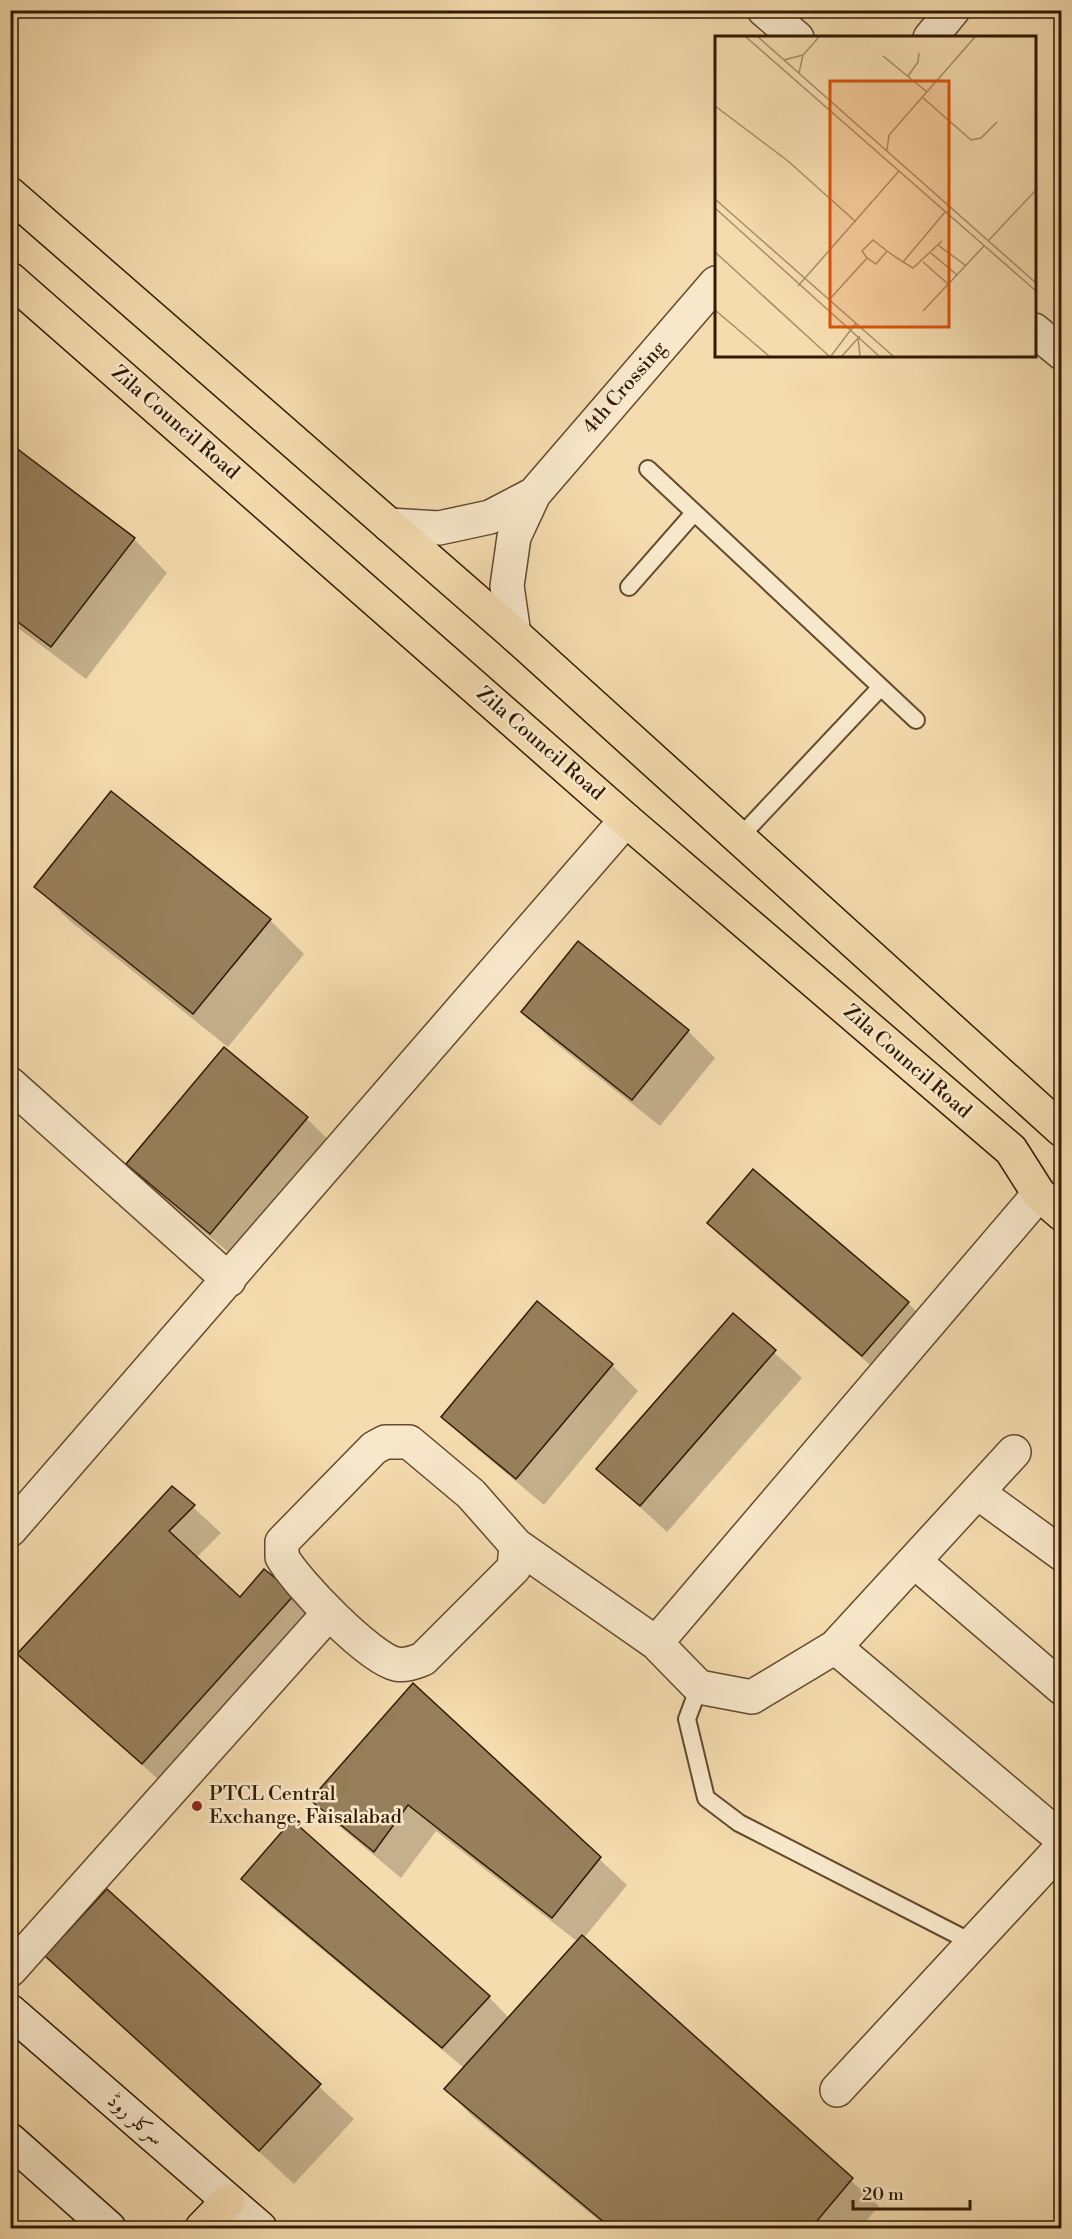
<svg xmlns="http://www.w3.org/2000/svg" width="1072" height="2239" viewBox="0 0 1072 2239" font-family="'Libre Bodoni',Amiri,serif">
	<rect width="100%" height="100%" fill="#f5dcaf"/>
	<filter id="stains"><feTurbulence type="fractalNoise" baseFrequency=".00333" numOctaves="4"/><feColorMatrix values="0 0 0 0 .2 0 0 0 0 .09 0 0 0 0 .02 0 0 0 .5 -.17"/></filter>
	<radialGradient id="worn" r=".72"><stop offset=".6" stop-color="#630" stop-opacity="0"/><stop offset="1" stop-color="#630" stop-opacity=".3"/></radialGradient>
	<path fill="#0003" d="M11,446L134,539L167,573L86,679L10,622Z
		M36,887L270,920L304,954L228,1047L70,921Z
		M523,1011L688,1031L715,1058L660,1126L549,1038Z
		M224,1049L307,1119L334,1145L238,1260L154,1191L128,1164Z
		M709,1223L908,1303L935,1330L890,1382L735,1249Z
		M733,1315L802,1378L667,1532L599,1469Z
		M612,1365L638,1391L544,1505L470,1443L443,1416Z
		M172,1488L221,1533L196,1558L240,1599L264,1571L321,1622L170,1790L19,1654Z
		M413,1685L627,1885L583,1939L879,2206L860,2228H608L472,2116L446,2089L464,2068L270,1906L243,1879L489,1997L509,2018L578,1942L436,1831L401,1878L339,1826L312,1799Z
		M108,1891L354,2119L294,2184L47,1956Z"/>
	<path fill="#977f5b" stroke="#311a00" stroke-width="1.5" d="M11,444L135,538L51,647L10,616Z
		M111,791L271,919L193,1014L34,887Z
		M578,941L689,1030L632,1100L521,1012Z
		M224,1047L308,1117L210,1234L126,1164Z
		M753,1169L909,1302L862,1356L707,1223Z
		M537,1301L613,1364L516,1479L441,1417Z
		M733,1313L776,1350L640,1506L596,1469Z
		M172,1486L195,1505L169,1531L240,1597L264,1569L295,1594L142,1764L17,1654Z
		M413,1683L601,1857L552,1918L408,1805L374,1852L310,1800Z
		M292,1820L490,1996L442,2048L241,1879Z
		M107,1889L321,2084L259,2151L45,1956Z
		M582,1935L853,2178L811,2228H611L444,2089Z"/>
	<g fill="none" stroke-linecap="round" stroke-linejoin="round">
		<defs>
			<path id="service" d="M648,469L916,720
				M629,587L694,513
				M738,839L880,688
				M699,1687L687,1719L706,1798L739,1823L973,1943"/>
			<path id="minor" d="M764,10L797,38
				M930,38L953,10
				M1034,330L1062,353
				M389,525L439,528L490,517L534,494
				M514,634L507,586L514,537L534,494L716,283
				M10,1084L229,1280
				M385,1442H409L471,1494L516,1545L514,1568L423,1659C415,1662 406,1666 396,1664C369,1658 296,1582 282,1557V1542L374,1448Z
				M977,1492L1062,1554
				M10,1530L626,820
				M516,1545L656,1643L1039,1194
				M914,1561L1062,1688
				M656,1643L699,1687L752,1697L835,1647L1014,1452
				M835,1647L1062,1839
				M10,1970L329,1613
				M837,2090L1062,1847"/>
			<path id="secondary" d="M10,2011L260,2228
				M10,2140L109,2228"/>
			<path id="primary" d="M10,194L514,634L1062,1130
				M10,279L626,820L1011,1150L1039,1194L1062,1214
				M202,2228L228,2201"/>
		</defs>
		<use href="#service" stroke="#624a2c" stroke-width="20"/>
		<use href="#minor" stroke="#624a2c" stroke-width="36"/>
		<use href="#secondary" stroke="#311a00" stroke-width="36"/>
		<use href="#primary" stroke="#311a00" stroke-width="36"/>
		<use href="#service" stroke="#f8e8cb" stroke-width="16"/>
		<use href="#minor" stroke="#f8e8cb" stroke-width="33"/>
		<use href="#secondary" stroke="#f8e8cb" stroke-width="33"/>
		<use href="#primary" stroke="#f5dcaf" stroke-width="33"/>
	</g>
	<circle fill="#8f2418" stroke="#f8e8cb" stroke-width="2" cx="197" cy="1806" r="6"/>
	<g text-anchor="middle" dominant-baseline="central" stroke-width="5" stroke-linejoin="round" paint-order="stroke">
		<g font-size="20" fill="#311a00" stroke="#f8e8cb">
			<text transform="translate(625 388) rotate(-49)">4th Crossing</text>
			<text transform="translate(175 423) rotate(41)">Zila Council Road</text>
			<text transform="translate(540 744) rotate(41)">Zila Council Road</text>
			<text transform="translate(907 1062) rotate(41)">Zila Council Road</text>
			<text transform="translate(135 2120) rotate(41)">سرکلر روڈ</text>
		</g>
		<g font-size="20" fill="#311a00" stroke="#f8e8cb" text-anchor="start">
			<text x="209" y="1794">PTCL Central<tspan x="209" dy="23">Exchange, Faisalabad</tspan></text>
		</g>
	</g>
	<g transform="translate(715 36)">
		<rect width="321" height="321" fill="#f5dcaf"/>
		<path fill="none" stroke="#a78e69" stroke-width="1.5" d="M31,1L321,255M43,1L321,247M168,20L212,56M69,24L88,19M84,37L88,19L104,1M193,40L203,26L204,17M207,61L256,104L266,102L282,86M0,70L73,125L141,186M172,114L174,99L260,1M0,163L178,320M0,172L164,320M273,205L321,154M223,209L250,229M172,215L188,226L230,176M0,216L114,320M216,217L242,239M188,226L198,232L227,205M208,226L233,248M83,250L184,135M114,264L152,222L161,228L172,215L158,204L147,215L152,222M0,274L54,320M208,275L269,210M143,302L145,320M116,320L141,287M127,320L145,300"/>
		<path fill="#d6530b" fill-opacity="0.15" stroke="#d6530b" stroke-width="3" d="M115,45H234V291H115Z"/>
		<rect width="321" height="321" fill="none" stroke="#311a00" stroke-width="3"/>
	</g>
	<rect width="1072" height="2239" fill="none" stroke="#f5dcaf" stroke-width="36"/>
	<rect x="12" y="12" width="1048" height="2215" fill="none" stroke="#311a00" stroke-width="3"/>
	<rect x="18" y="18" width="1036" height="2203" fill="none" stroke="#311a00" stroke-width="1.5"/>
	<path d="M853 2200v9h117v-9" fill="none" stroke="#311a00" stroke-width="3"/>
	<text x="862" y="2200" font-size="18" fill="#311a00" stroke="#f8e8cb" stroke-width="4.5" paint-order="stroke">20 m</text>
	<rect width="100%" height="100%" filter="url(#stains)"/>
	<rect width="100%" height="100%" fill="url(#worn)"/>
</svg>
